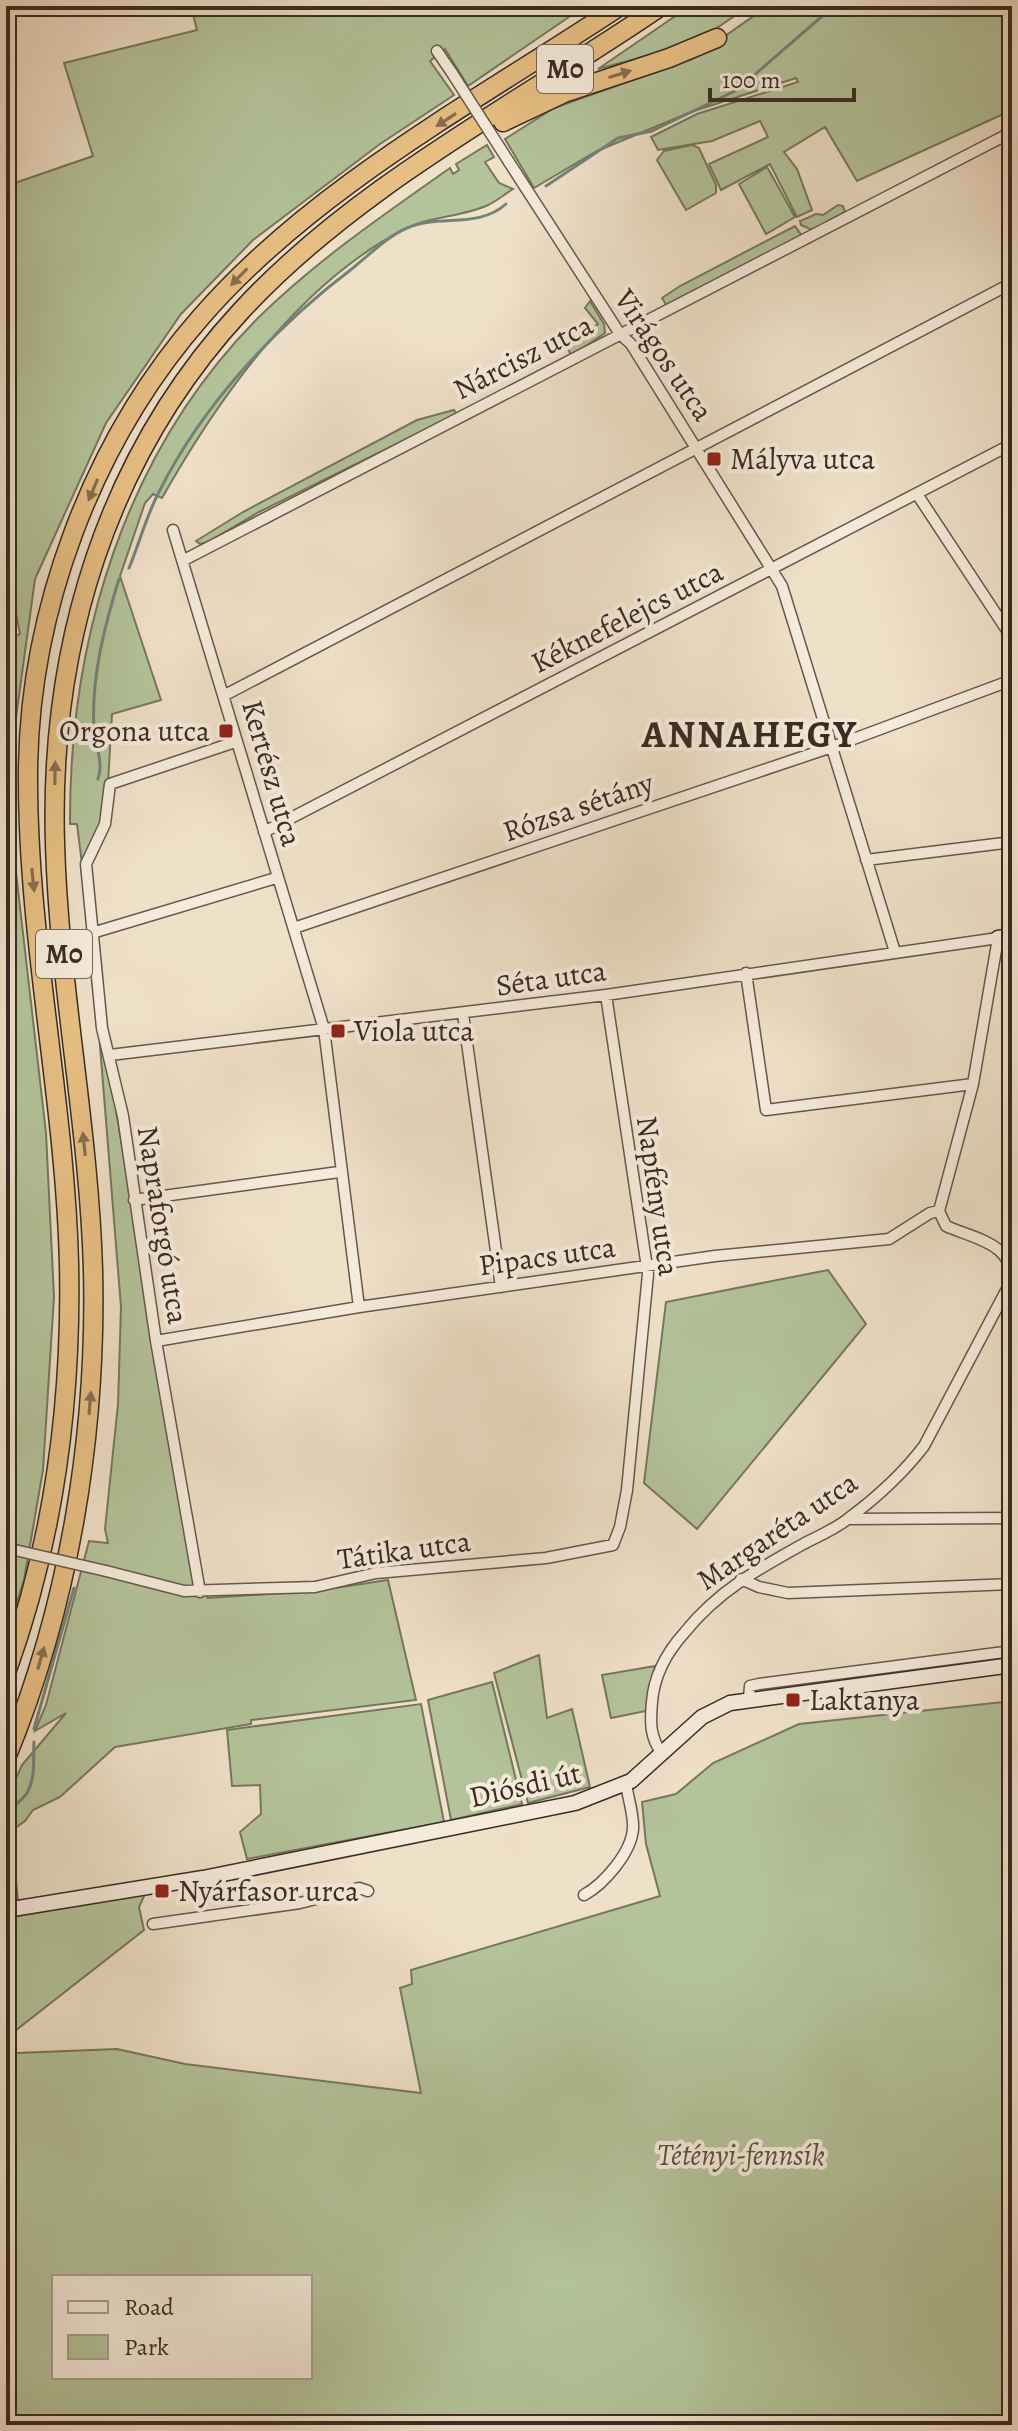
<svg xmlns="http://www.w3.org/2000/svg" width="1018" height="2431" viewBox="0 0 1018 2431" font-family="Alegreya,serif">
	<rect width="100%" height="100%" fill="#efe0c8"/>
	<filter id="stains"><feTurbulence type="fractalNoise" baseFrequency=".0025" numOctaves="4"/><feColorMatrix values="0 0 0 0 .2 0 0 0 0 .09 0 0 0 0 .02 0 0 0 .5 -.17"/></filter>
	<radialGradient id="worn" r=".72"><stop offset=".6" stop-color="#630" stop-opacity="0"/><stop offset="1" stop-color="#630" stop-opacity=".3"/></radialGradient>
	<path fill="#b4c39a" stroke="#76775e" stroke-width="2" fill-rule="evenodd" d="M191,6H585L468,86L445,49L430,61L454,95L380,144L253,240L181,314L106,423L35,579L13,739V846L46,1133L54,1297L43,1470L24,1580L6,1635V1211C27,1122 8,1045 6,956C3,851 6,745 6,639L20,634L6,562V186L93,156L64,63L197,30Z
		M690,6H749L695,43L598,69Z
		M768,6H1012V110L857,181L825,127L784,152L797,169L812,210L797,217L770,164L721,190L709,164L768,137L760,121L712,141L658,150L651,137L697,114L798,82L796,78L691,112L597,151L534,188L505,139L554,108L692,59Z
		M487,145L494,157L485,162L499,183L513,189C505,194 497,201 488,205C463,217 430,216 405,229C300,282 219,397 162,498L153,494L145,503L120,576L161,700L112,714L107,801L99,836L82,864L77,824H70C69,639 125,452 258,318C316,261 383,215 450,168L453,174L459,170L456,164Z
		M692,145L699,148L716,185V193L686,210L657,160L664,151Z
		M767,167L795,217L766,234L739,184Z
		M838,205L843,206L845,212L812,230L801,225L800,221L816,214L823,215Z
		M795,226L802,236L667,306L662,298L680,286Z
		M590,301L604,324L605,333L571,356L568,348L574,338L598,324L585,308Z
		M454,410L457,414L259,512L208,542L200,544L196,541L243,512L417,420Z
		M100,1046L107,1055C134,1228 163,1401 192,1575L208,1598L315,1591L388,1580L416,1700L251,1720V1724L115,1747L60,1797L33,1810L25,1821L11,1831L18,1900L6,1901V1801L22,1765L66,1713L35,1731L46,1705L89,1541L108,1543L105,1529L118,1404L121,1307Z
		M828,1270L866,1324L697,1529L644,1483L666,1302Z
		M539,1655L547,1718L572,1709L590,1787L528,1803L494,1673Z
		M655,1666L646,1711L611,1718L602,1675Z
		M492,1682L522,1804L451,1820L428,1700Z
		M1012,1701V2425H6V2057L17,2053L117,2049L185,2064L421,2093L400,1988L412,1984L411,1970L660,1896L646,1844L642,1802L676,1794L713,1763L799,1724ZM54,2277H310V2377H54Z
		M421,1704L444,1822L247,1859L240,1832L261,1814L260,1785L232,1786L227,1730Z
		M145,1894L139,1907L144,1930L6,2038V1918Z"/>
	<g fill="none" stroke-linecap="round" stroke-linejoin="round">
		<path stroke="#73837a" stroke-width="3" d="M546,186L618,138L652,131L737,90L834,6
			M129,568C139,544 146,517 158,494C201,406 276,326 353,268C369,255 388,236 407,228C440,214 478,229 506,204
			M98,779C104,762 95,746 94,729C91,678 104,628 119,579
			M34,1729L74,1588
			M6,1816C12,1805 21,1802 27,1793C36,1778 33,1759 34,1742"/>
		<defs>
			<path id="street" d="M437,51L452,73
				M509,162L620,334L631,344L782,586L895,952
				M917,494L1012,638
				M173,530L324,1029L359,1307
				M184,560L1012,132
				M225,695L1012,283
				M264,832L1012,444
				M866,860L1012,842
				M294,928L832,747L1012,680
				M92,933L276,878
				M746,973L766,1110L973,1084
				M463,1014L501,1287
				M110,1055L606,995L998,938L973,1084L939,1211L946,1226C975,1239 1018,1244 1009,1285L924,1446C904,1472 876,1498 849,1518C837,1528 821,1535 807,1542C760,1568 719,1590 685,1632C667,1652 654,1675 652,1702C650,1723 650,1737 662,1754
				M134,1200L339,1172
				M156,1341L359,1307L715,1256L889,1239L930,1213L939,1211
				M848,1519L1012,1518
				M106,1571L184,1591L315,1587L376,1573L546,1558L613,1545L620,1527L627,1490L648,1274L606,995
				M741,1579L759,1587L788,1593L1012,1584
				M200,1592L156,1341L123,1116L102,1028L86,864L105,824L110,784L235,742
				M749,1698L750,1686L759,1684L1012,1651
				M584,1895C604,1884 631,1853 633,1829C634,1815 628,1798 626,1784
				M153,1924L300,1903L359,1888L368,1891"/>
			<path id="secondary" d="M998,938L1012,936
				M6,1910L203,1878L575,1803L631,1781L702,1717L730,1703L1012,1665"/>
			<path id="highway" d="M503,122L564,93L669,58L717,38
				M6,1673C53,1543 72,1402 69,1263C65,1102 28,942 28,780C27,615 92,441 201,317C314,187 477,101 620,6
				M6,1758C69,1606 97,1435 93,1270C89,1127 59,987 55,844C49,647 106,457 241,311C357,185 521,102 661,6"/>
		</defs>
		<use href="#street" stroke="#66584c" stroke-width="13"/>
		<use href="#secondary" stroke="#392b23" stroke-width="17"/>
		<use href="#highway" stroke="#392b23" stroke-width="21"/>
		<use href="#street" stroke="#f5ebdb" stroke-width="10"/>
		<use href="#secondary" stroke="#f5ebdb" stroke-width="14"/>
		<use href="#highway" stroke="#e8c084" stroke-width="18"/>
		<defs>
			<path id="street-bridge" d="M452,73L509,162
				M6,1548L106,1571"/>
		</defs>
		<use href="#street-bridge" stroke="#66584c" stroke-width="13" stroke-linecap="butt"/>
		<use href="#street-bridge" stroke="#f5ebdb" stroke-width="10"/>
	</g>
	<defs><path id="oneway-solid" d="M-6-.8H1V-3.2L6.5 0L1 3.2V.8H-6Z" transform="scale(2)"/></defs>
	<g fill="#886e4f">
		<use href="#oneway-solid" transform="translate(620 74) rotate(-17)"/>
		<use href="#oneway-solid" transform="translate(446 120) rotate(147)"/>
		<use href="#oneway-solid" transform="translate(239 277) rotate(134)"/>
		<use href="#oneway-solid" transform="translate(93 490) rotate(113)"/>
		<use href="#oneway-solid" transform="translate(55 773) rotate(-89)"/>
		<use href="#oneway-solid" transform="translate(33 880) rotate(84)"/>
		<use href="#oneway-solid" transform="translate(84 1144) rotate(-96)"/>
		<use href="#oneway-solid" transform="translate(90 1403) rotate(-85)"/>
		<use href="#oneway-solid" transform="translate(41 1658) rotate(-74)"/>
	</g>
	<g fill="#8f2418" stroke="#f5ebdb" stroke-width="3">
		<rect x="706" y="451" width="16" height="16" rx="4"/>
		<rect x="218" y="723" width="16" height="16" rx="4"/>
		<rect x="330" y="1023" width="16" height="16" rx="4"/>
		<rect x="785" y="1692" width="16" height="16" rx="4"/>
		<rect x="154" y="1883" width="16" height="16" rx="4"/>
	</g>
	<g text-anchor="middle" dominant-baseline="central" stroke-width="8" stroke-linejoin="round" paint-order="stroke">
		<g fill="#f5ebdb" stroke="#71655a" stroke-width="2">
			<rect x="537" y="45" width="56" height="48" rx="6"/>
			<rect x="36" y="930" width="56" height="48" rx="6"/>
		</g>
		<g font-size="28" font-weight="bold" fill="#392b23">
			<text x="565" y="69">M0</text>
			<text x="64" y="954">M0</text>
		</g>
		<g font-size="30" fill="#392b23" stroke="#f5ebdb">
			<text transform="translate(664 355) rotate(56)">Virágos utca</text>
			<text transform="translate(523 357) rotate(-27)">Nárcisz utca</text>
			<text transform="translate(627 617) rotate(-27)">Kéknefelejcs utca</text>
			<text transform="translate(272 773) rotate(74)">Kertész utca</text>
			<text transform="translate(578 807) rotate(-19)">Rózsa sétány</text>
			<text transform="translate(551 978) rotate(-8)">Séta utca</text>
			<text transform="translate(658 1196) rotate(82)">Napfény utca</text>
			<text transform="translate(163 1225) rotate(81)">Napraforgó utca</text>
			<text transform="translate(547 1256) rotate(-8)">Pipacs utca</text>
			<text transform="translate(777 1531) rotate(-34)">Margaréta utca</text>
			<text transform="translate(404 1550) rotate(-8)">Tátika utca</text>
			<text transform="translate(525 1785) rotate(-13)">Diósdi út</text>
		</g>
		<g font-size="30" fill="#392b23" stroke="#f5ebdb" text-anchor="start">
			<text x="730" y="459">Mályva utca</text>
			<text x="210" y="731" text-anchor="end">Orgona utca</text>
			<text x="354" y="1031">Viola utca</text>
			<text x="809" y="1700">Laktanya</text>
			<text x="178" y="1891">Nyárfasor urca</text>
		</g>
		<g font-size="30" font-style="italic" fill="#585141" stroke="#f5ebdb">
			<text x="741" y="2155">Tétényi-fennsík</text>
		</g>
		<g font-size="38" font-weight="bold" letter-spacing="2" fill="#392b23" stroke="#f5ebdb">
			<text x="750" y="734">ANNAHEGY</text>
		</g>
	</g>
	<rect width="1018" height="2431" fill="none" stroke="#efe0c8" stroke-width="32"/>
	<rect x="8" y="8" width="1002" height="2415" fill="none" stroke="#392b23" stroke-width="4"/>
	<rect x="16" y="16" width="986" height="2399" fill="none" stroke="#392b23" stroke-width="2"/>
	<rect x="52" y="2275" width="260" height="104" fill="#f5ebdb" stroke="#aa9e91" stroke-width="2"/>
	<rect x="68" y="2301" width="40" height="12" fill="#f5ebdb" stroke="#aa9e91" stroke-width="2"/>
	<text x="124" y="2315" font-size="24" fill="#392b23">Road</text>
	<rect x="68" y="2335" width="40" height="24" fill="#b4c39a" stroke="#aa9e91" stroke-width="2"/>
	<text x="124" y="2355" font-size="24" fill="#392b23">Park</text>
	<path d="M710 88v12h144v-12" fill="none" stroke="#392b23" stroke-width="4"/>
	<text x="722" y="88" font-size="24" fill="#392b23" stroke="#f5ebdb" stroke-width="6" paint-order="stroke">100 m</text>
	<rect width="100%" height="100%" filter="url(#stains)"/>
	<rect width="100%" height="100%" fill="url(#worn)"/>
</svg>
